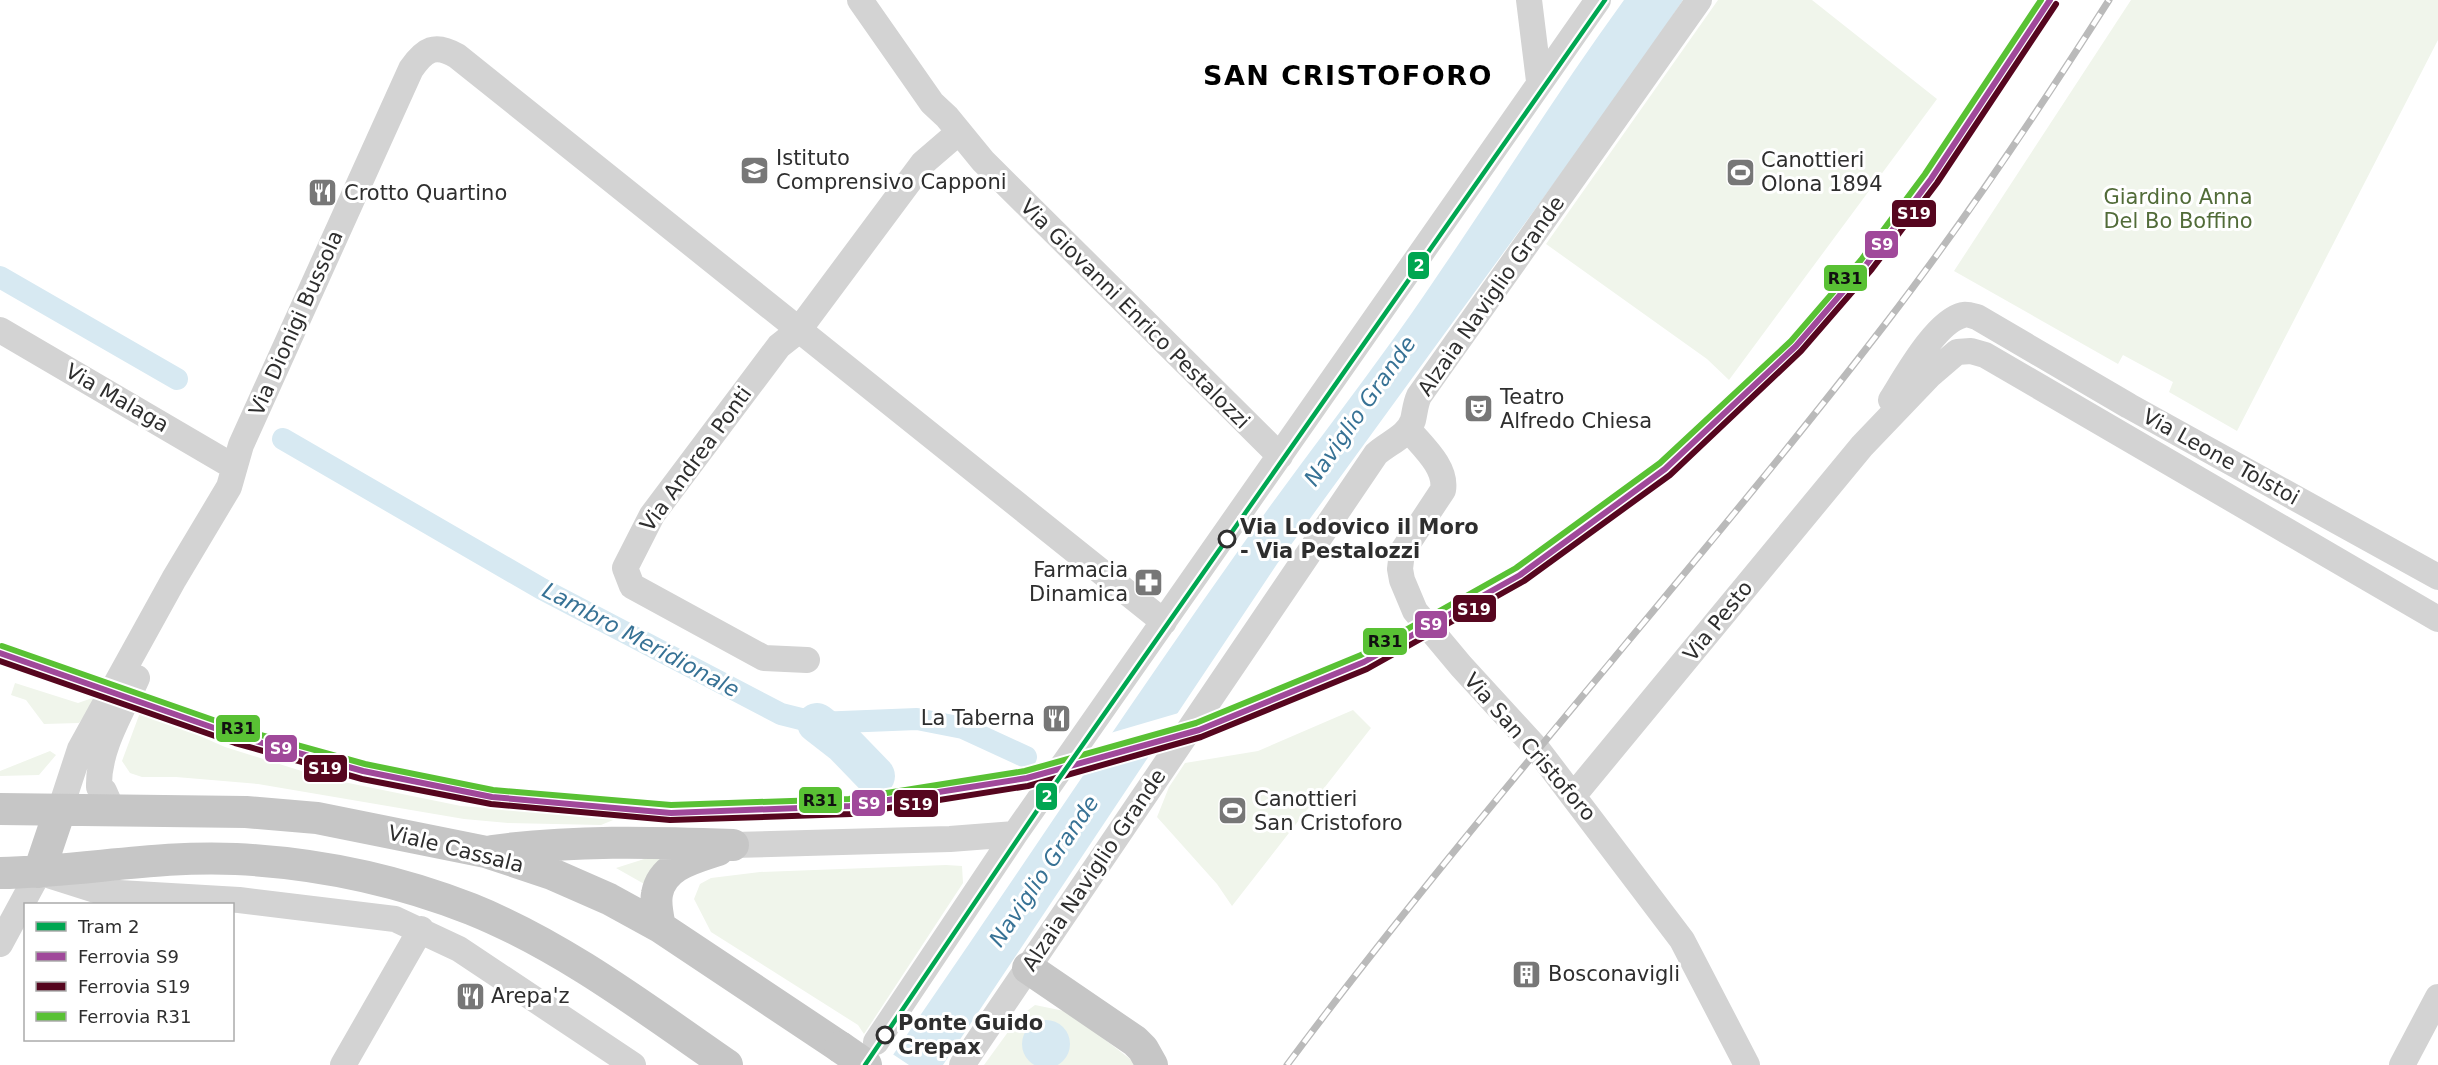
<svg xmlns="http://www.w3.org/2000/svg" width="2438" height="1065" viewBox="0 0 2438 1065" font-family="'DejaVu Sans',sans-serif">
	<rect width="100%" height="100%" fill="#fff"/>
	<path fill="#f0f5eb" d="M1718,0H1812L1937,99L1729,380L1707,359L1546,244Z
		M2131,0H2438V40L2237,431L2169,392L2173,382L2123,355L2118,364L1954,271Z
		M15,683L78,703L101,695L79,723L44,724L26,700L11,695Z
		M141,710L225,747L324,778L461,806L618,818L601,825L508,823L464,819L258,784L176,777H142L130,773L122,761Z
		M1353,710L1371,728L1232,906L1217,884L1157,817L1169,787L1185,763L1258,751Z
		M50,751L56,755L39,775L0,776V771Z
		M663,853L646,885L616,868Z
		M946,865L962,866L963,883L864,1034L858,1025L711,932L694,899L700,884L711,878L760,872Z
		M1035,1005L1069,1012L1134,1062V1065H984L1019,1017Z"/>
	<path fill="#d7e9f2" d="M1624,0H1683L1629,80L1277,564L943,1065H886C1006,892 1121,716 1243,544C1293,473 1347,404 1397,334C1475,224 1545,109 1624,0Z
		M1022 1044a24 24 0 1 1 48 0a24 24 0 1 1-48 0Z"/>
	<path fill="#fff" d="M1182,712L1154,754L1078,777L1107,734Z
		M891,1053L909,1065H883Z"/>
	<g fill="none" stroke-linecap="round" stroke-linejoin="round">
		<path stroke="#d7e9f2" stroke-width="22" d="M0,277L177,379
			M283,439L542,589L781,714L817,723L917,719L963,728L1026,757"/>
		<path stroke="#d7e9f2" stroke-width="40" d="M817,723L844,744L875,776"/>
		<path stroke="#d3d3d3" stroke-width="26" d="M860,0L932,103L947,117L983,161L1280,456
			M1529,0L1539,81
			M0,330L234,467
			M1891,400C1905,378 1936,321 1963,315C1967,314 1973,316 1977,317L2129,406L2438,577
			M1408,429C1422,446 1447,467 1443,490L1402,552L1400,569L1402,580L1415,611L1461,666L1538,750L1682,940L1747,1065
			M807,660L764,658L632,586L625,568L652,515L779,346L798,331L923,163L959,132
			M1574,795L1862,446L1929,376L1957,352L1971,351L1985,355L2438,619
			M112,809L104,791L99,787C98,748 122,712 137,678
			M60,810L80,749L174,579L229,487L241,445L411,69C425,49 435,43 457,56L1164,622
			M733,845L950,839L1015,834
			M0,944L39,872L102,892L239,900L395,919L459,949L633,1065
			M876,1042L1015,834L1598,0
			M343,1065L421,929
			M962,1065L1376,454C1388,443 1408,436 1413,420C1415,412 1415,405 1419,396L1699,0
			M2402,1065L2438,997"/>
		<path stroke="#c6c6c6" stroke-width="32" d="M0,809L246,812L317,818L486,852L552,874L609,899L660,927L840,1047
			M492,851C572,840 652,842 733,845
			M39,872L60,810
			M0,873C79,872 157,855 236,859C316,863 397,880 471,909C563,946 646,1009 727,1065
			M660,927C658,917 655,904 657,894C662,865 694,858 718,850
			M1028,968L1135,1041L1143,1049L1152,1065"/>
		<defs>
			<path id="rail" d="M1287,1065C1477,810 1692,575 1886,323C1966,219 2039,110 2109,0"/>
		</defs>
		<use href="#rail" stroke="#bababa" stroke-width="7"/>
		<use href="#rail" stroke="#fff" stroke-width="4.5" stroke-dasharray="14" stroke-linecap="butt"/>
		<path stroke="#c6c6c6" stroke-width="32" d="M840,1047L866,1065"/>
		<defs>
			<path id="rail-1" d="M0,653L237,736L363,771L492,797L671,813L850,806L1027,778L1199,730L1364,662L1520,575L1665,469L1796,346L1866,265L1931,179L2050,0"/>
			<path id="rail-2" d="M0,661L235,743L362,779L491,804L670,820L851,814L1028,786L1201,737L1367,669L1524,581L1670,475L1801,351L1872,269L1937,183L2056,4"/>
			<path id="rail-3" d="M2,646L239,729L365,764L493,790L671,805L849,799L1025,771L1196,723L1361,655L1516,568L1660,463L1791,341L1861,260L1925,174L2041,0"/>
		</defs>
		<use href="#rail-1" stroke="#fff" stroke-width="10"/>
		<use href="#rail-2" stroke="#fff" stroke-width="10"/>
		<use href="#rail-3" stroke="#fff" stroke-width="10"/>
		<use href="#rail-1" stroke="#a0499a" stroke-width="6"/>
		<use href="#rail-2" stroke="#56061f" stroke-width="6"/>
		<use href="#rail-3" stroke="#59c134" stroke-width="6"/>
		<defs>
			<path id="tram-1" d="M865,1065L1051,790L1605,0"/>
		</defs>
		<use href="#tram-1" stroke="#fff" stroke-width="9"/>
		<use href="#tram-1" stroke="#00a651" stroke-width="4.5"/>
	</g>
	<defs>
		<symbol id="school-square" viewBox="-11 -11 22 22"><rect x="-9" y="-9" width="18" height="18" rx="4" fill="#777" stroke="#fff"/><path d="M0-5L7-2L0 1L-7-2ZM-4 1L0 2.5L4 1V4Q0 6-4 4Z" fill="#fff"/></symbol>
		<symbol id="stadium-square" viewBox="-11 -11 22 22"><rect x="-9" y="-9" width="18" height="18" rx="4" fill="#777" stroke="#fff"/><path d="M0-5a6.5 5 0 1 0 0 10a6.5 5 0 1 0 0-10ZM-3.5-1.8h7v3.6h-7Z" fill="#fff"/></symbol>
		<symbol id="restaurant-square" viewBox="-11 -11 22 22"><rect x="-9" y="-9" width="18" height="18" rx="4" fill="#777" stroke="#fff"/><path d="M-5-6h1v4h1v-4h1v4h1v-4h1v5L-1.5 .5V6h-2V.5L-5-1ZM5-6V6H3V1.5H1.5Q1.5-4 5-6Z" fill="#fff"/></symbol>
		<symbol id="theatre-square" viewBox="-11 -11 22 22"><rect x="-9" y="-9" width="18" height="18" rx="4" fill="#777" stroke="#fff"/><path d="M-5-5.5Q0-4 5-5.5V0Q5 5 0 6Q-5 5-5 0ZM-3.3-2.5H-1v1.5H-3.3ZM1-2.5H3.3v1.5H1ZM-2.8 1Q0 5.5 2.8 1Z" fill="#fff"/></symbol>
		<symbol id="pharmacy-square" viewBox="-11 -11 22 22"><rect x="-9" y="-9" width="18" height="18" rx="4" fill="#777" stroke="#fff"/><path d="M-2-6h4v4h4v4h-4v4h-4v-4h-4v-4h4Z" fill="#fff"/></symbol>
		<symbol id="building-square" viewBox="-11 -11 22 22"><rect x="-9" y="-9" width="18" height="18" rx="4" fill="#777" stroke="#fff"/><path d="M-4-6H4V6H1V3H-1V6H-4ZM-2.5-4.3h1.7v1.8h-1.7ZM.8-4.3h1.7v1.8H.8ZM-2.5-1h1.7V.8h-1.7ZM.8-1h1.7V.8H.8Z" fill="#fff"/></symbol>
	</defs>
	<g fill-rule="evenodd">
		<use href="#school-square" x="738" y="154" width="33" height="33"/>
		<use href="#stadium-square" x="1724" y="156" width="33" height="33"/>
		<use href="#restaurant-square" x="306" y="176" width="33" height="33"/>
		<use href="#theatre-square" x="1462" y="392" width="33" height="33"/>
		<use href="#pharmacy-square" x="1132" y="566" width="33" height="33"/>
		<use href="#restaurant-square" x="1040" y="702" width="33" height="33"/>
		<use href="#stadium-square" x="1216" y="794" width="33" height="33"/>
		<use href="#building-square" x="1510" y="958" width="33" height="33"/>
		<use href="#restaurant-square" x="454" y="980" width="33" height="33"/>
	</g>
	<g fill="#fff" stroke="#2e2e2e" stroke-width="3">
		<circle cx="1227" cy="539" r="8"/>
		<circle cx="885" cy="1035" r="8"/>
	</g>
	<g text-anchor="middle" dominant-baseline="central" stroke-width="6" stroke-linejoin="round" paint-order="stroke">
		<g font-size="21" fill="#2e2e2e" stroke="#fff" text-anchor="start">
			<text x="776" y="158">Istituto<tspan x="776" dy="24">Comprensivo Capponi</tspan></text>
			<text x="1761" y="160">Canottieri<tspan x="1761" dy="24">Olona 1894</tspan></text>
			<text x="344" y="193">Crotto Quartino</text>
			<text x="1500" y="397">Teatro<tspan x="1500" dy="24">Alfredo Chiesa</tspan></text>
			<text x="1128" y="570" text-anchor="end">Farmacia<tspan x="1128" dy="24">Dinamica</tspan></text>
			<text x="1035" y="718" text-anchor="end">La Taberna</text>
			<text x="1254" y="799">Canottieri<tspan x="1254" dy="24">San Cristoforo</tspan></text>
			<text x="1548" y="974">Bosconavigli</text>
			<text x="491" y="996">Arepa'z</text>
		</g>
		<g font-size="21" fill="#526c39" stroke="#fff">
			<text x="2178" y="197">Giardino Anna<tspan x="2178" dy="24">Del Bo Boffino</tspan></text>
		</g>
		<g font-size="21" fill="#2e2e2e" stroke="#fff">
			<text transform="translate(1491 296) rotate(-55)">Alzaia Naviglio Grande</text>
			<text transform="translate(1135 314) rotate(45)">Via Giovanni Enrico Pestalozzi</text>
			<text transform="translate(296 323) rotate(-66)">Via Dionigi Bussola</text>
			<text transform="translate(117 398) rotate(30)">Via Malaga</text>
			<text transform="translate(2221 457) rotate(29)">Via Leone Tolstoi</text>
			<text transform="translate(696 459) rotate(-54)">Via Andrea Ponti</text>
			<text transform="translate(1718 621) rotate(-51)">Via Pesto</text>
			<text transform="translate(1530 747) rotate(49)">Via San Cristoforo</text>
			<text transform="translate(456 849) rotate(14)">Viale Cassala</text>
			<text transform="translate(1094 870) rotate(-56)">Alzaia Naviglio Grande</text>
		</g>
		<g font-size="21" font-weight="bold" fill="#2e2e2e" stroke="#fff" text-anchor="start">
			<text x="1240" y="527">Via Lodovico il Moro<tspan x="1240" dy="24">- Via Pestalozzi</tspan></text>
			<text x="898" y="1023">Ponte Guido<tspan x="898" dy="24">Crepax</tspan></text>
		</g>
		<g font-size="22" font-style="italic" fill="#377295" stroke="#fff">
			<text transform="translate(1360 411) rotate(-55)">Naviglio Grande</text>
			<text transform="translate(641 640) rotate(28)">Lambro Meridionale</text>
			<text transform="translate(1044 871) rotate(-56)">Naviglio Grande</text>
		</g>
		<g font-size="27" font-weight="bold" letter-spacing="1.5" fill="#000" stroke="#fff">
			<text x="1348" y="75">SAN CRISTOFORO</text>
		</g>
	</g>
	<g stroke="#fff" stroke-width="2">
		<rect x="1891" y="199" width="46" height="29" rx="6" fill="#56061f"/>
		<rect x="1864" y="230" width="35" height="29" rx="6" fill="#a0499a"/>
		<rect x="1407" y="251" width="23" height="29" rx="6" fill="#00a651"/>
		<rect x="1823" y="264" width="45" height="28" rx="6" fill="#59c134"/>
		<rect x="1452" y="594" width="45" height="29" rx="6" fill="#56061f"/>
		<rect x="1414" y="610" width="34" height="29" rx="6" fill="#a0499a"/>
		<rect x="1362" y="627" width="46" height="29" rx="6" fill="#59c134"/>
		<rect x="215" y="714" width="46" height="29" rx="6" fill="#59c134"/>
		<rect x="264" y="734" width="34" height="29" rx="6" fill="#a0499a"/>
		<rect x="303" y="754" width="45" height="29" rx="6" fill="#56061f"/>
		<rect x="1035" y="782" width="23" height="29" rx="6" fill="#00a651"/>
		<rect x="798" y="786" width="45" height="28" rx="6" fill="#59c134"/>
		<rect x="851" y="789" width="35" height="28" rx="6" fill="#a0499a"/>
		<rect x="893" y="789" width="46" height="29" rx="6" fill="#56061f"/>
	</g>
	<g font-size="16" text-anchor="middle" font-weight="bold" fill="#fff">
		<text x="1914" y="219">S19</text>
		<text x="1882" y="250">S9</text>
		<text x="1419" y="271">2</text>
		<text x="1474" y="615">S19</text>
		<text x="1431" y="630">S9</text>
		<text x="281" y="754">S9</text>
		<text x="325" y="774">S19</text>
		<text x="1047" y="802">2</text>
		<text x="869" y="809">S9</text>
		<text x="916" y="810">S19</text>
	</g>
	<g font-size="16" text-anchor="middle" font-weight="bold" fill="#111">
		<text x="1845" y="284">R31</text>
		<text x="1385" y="647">R31</text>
		<text x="238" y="734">R31</text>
		<text x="820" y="806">R31</text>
	</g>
	<rect x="24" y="903" width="210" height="138" fill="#ffffff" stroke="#ababab" stroke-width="1.5"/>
	<rect x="36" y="922" width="30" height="9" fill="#00a651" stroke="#ababab" stroke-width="1.5"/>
	<text x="78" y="933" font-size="18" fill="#2e2e2e">Tram 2</text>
	<rect x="36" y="952" width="30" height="9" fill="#a0499a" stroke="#ababab" stroke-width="1.5"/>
	<text x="78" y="963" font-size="18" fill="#2e2e2e">Ferrovia S9</text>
	<rect x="36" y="982" width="30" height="9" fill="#56061f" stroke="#ababab" stroke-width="1.5"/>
	<text x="78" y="993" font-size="18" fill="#2e2e2e">Ferrovia S19</text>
	<rect x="36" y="1012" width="30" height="9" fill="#59c134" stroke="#ababab" stroke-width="1.5"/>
	<text x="78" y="1023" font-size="18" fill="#2e2e2e">Ferrovia R31</text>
</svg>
